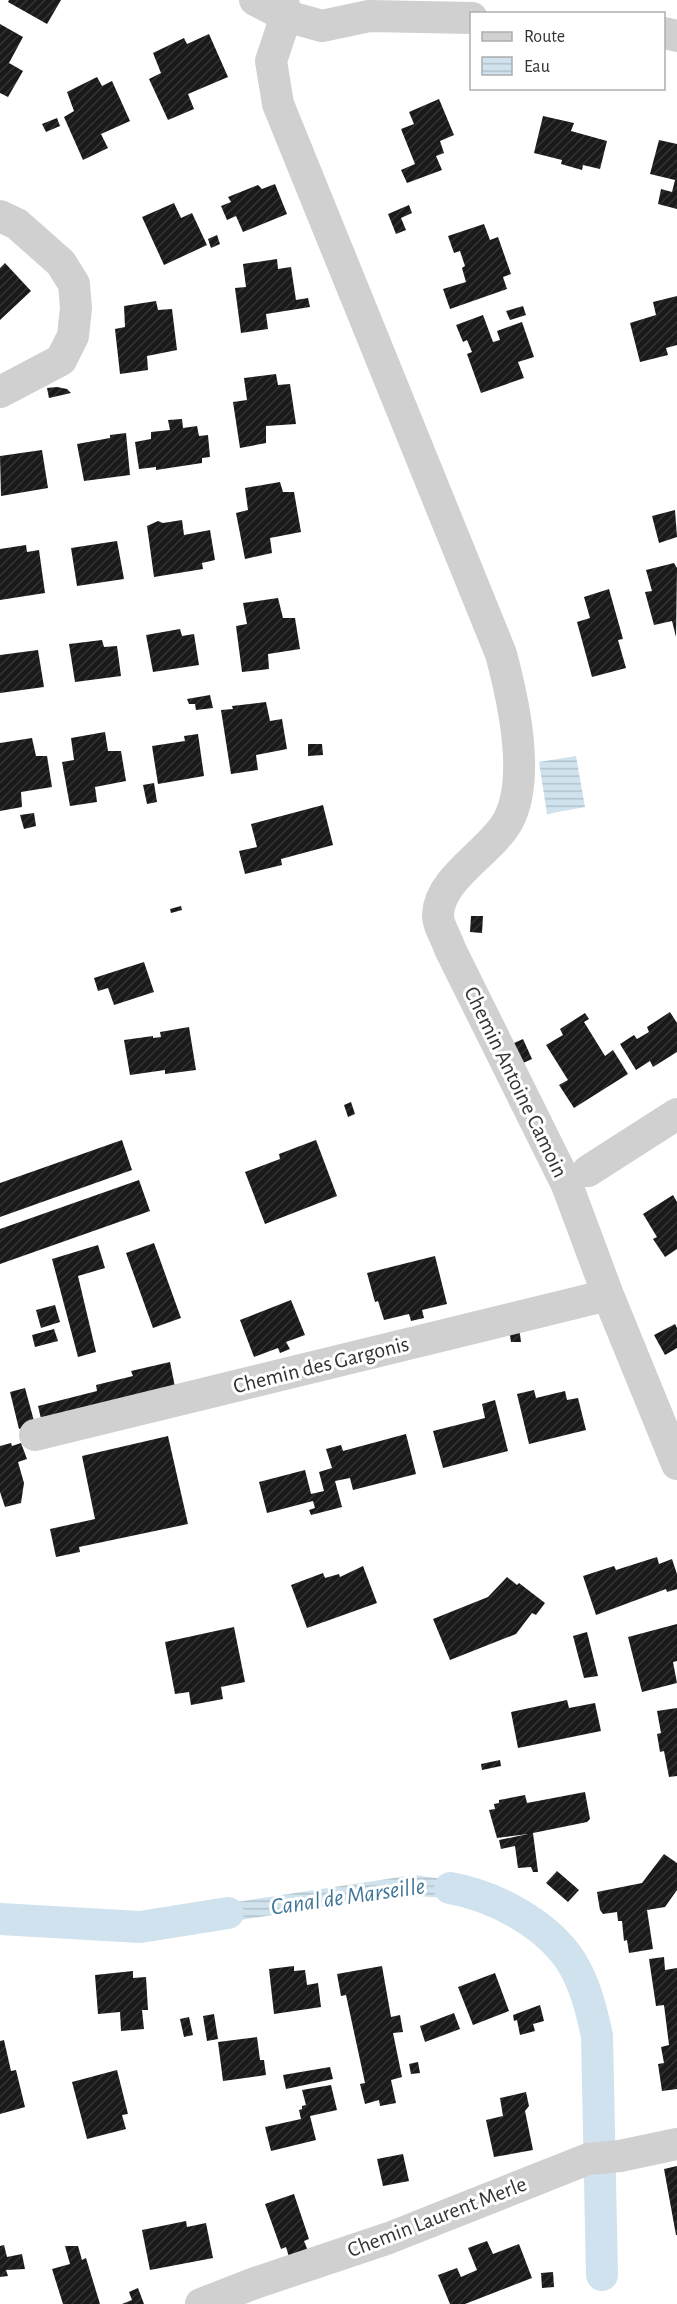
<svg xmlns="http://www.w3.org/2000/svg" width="677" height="2304" viewBox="0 0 677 2304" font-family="'Alegreya Sans',sans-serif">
	<defs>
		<pattern id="water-rules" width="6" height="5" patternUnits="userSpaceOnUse" patternTransform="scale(1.5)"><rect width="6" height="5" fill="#cfe2ee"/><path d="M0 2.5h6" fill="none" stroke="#b2c2cd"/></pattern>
		<pattern id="building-hatch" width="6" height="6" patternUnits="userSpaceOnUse" patternTransform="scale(1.5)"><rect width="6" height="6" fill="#1a1a1a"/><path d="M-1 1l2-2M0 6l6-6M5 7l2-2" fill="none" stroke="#333"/></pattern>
	</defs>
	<rect width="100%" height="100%" fill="#fff"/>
	<path fill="url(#water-rules)" d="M576,756L585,807L547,814L539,762Z
		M413,1875L476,1883L494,1891L487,1909C427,1887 378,1898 316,1908C272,1915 229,1922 185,1929L184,1910Z"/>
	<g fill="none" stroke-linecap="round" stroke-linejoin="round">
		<path stroke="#cfe2ee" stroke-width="32" d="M450,1888C496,1896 554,1927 576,1970C587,1991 592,2013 597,2036L602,2275
			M0,1919L140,1927L228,1913"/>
	</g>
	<path fill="url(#building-hatch)" d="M9,0H61L47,24L8,2Z
		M0,24L23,37L9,63L23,71L8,97L0,93Z
		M209,34L228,77L188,94L194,109L168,120L149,79L161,73L153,53L184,38L187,44Z
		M97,77L102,86L112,81L130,121L101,134L108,148L83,160L64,117L74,111L67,92Z
		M439,99L454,135L440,141L444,153L436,156L442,170L407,183L401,170L415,164L401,129L414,124L409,112Z
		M543,116L574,123L571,131L607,141L600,169L583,165L582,170L561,164L562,160L534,153Z
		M57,118L60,126L46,132L42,124Z
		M659,140L677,144V209L658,204L661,189L672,192L675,180L650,174Z
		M275,184L287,214L243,232L236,216L227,220L221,206L231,202L228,197L258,185L262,189Z
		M174,203L181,218L192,213L207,245L164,265L142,217Z
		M409,205L412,213L401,218L406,230L396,234L388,214Z
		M484,224L490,240L498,237L511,274L503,277L507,289L450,309L443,289L466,282L462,268L465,266L460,251L454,253L448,236Z
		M217,235L220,244L211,248L208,239Z
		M277,259L278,269L291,267L296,300L308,298L310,307L266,314L268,329L241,333L235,288L246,287L243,264Z
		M5,263L31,291L0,320V268Z
		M677,296V345L666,348L668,355L640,362L630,323L656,315L653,302Z
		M156,301L158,310L172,309L177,350L147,356L148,370L120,374L115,329L125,327L124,306Z
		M523,306L526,315L510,320L506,311Z
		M483,315L493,342L500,340L497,331L522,322L534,357L518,362L524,378L481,393L467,354L472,352L467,340L463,342L456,325Z
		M276,374L278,385L290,384L296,424L266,426V443L240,448L233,402L247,400L244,378Z
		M57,387L67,389L71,393L49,398L47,388Z
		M182,419L183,428L197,426L199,436L208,435L210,457L202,458V463L156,470V467L139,469L135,442L151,439V432L170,430L168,420Z
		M126,433L130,475L84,481L77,444L110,438V435Z
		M42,450L48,488L1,496L0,456Z
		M280,482L283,492H294L301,532L270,538L272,553L245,559L236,513L248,510L245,488Z
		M675,510L677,537L659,543L652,516Z
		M182,520L184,535L210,530L215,560L202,563L203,569L154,577L147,526L158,521L163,523Z
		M117,541L124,579L77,586L71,548Z
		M26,545L27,552L39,550L45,593L0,600V549Z
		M674,563L677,568L676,637L672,621L654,625L645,592L652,591L646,570Z
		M609,589L623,639L618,640L626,668L592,677L577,622L590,618L584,597Z
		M278,598L283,618H295L300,649L268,654L269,669L242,672L236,626L247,624L243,603Z
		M180,629L182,636L194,634L199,665L153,672L146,635Z
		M102,640L104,647L117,646L121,676L75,682L69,644Z
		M38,650L44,687L0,693V655Z
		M210,695L213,708L196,710L195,704H189L187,699Z
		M266,702L270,721L282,719L287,749L256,755L258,770L231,774L221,710L233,709L232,706Z
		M105,732L108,751H121L126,781L95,787L97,802L70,806L62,762L74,760L71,738Z
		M198,734L204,776L158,784L152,746L185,741L184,736Z
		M32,738L36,756H47L52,787L21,792L22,807L0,811V743Z
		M308,744H322L323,755L308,756Z
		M154,783L157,802L147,804L143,785Z
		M323,805L333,845L281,859L282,865L245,874L239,851L257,847L251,824Z
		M34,813L36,826L24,829L20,815Z
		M181,906L182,910L171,913L170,909Z
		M471,916H483L482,933L470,932Z
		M144,962L154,992L114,1005L108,988L98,991L94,978Z
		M670,1012L677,1023V1052L653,1067L650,1061L636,1070L620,1044L634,1035L637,1039L649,1032L647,1027Z
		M585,1013L589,1019L584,1022L605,1056L613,1050L628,1074L574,1108L559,1085L568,1080L546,1045L563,1035L560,1029Z
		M189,1027L196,1070L165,1074V1070L130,1075L124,1040L153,1036V1038L161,1037L160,1032Z
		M523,1039L532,1059L521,1064L512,1044Z
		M351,1102L355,1114L348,1117L344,1105Z
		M122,1140L132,1170L0,1217V1183Z
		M316,1140L337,1196L265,1224L245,1172L280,1159L279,1154Z
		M139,1180L150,1211L0,1264V1229Z
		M673,1195L677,1202V1249L665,1257L653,1239L657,1237L643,1214Z
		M154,1243L181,1318L153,1328L126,1253Z
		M98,1245L105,1268L78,1276L96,1352L78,1357L52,1259Z
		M435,1256L447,1304L422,1310L424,1318L411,1321L409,1314L384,1320L378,1301L375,1302L367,1273Z
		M291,1300L305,1335L286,1342L290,1349L280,1353L278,1348L254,1357L240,1320Z
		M55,1305L60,1322L41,1328L36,1310Z
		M675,1324L677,1328V1348L665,1355L654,1335Z
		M519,1327L521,1342H511L509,1329Z
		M54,1329L58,1341L35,1347L32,1335Z
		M170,1362L176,1392L43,1427L38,1406L97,1391L96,1385L133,1376L131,1371Z
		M25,1388L34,1421L33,1426L19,1429L10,1392Z
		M534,1390L536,1398L565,1391L567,1400L578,1398L586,1430L529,1444L517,1394Z
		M495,1400L508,1451L443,1468L433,1431L485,1418L482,1404Z
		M406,1434L416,1474L353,1490L350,1478L335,1481L342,1507L311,1515L309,1510L315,1508L313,1501L267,1513L259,1482L305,1470L311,1494L324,1491L319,1472L332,1468L326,1449L341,1445L343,1451Z
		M168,1436L188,1524L79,1547L80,1552L56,1557L50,1529L95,1519L82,1456Z
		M11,1443L12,1446L21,1443L27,1459L18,1462L24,1483L21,1503L5,1507L0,1492V1446Z
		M657,1557L659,1564L672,1559L677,1574V1589L667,1592L666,1589L596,1615L583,1576L614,1566L616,1570Z
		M363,1566L377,1603L307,1628L291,1585L323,1573L325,1578L339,1574L340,1577Z
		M507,1577L517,1585L519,1583L545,1603L536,1615L532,1613L516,1634L450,1660L433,1619L488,1597Z
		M677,1624V1661L673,1662L677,1683L642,1692L628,1637Z
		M234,1627L245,1682L221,1687L223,1699L191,1705L189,1692L175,1694L165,1642Z
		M587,1632L598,1676L584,1678L573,1636Z
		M567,1700L569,1708L595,1703L601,1731L518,1748L511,1712Z
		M677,1708V1776L669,1777L664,1751L660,1752L657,1734L661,1733L657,1711Z
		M500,1760L501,1766L482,1770L481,1764Z
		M585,1792L590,1819L587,1822L533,1833L538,1872H533L531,1867L518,1868L515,1846L501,1849L499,1840L528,1834L497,1838L489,1810L495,1809L494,1804L499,1803V1800L525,1795L527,1803Z
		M664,1854L677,1863V1890L665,1907L647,1910L653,1949L629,1953L627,1940L624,1941L622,1921H618L617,1912L603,1914L600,1910L597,1892L642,1883Z
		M557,1871L579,1890L568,1902L546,1883Z
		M664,1957L665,1970L677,1968V2089L662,2091L658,2064L664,2063L661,2047L669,2045L664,2005L656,2006L649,1959Z
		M294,1966V1971L305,1970L307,1985L318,1983L321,2007L274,2014L269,1969Z
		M382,1966L391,2017L400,2015L403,2032L393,2033L402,2077L391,2080L396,2103L380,2106L379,2100L365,2104L360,2084L365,2083L346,1995L341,1996L337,1974Z
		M133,1971V1978L146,1977L148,2010H142L144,2029L121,2031L120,2012L98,2014L95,1975Z
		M495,1973L509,2011L473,2025L458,1987Z
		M540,2005L544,2021L533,2024L535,2031L520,2035L517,2020L514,2021L513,2015Z
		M454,2013L460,2029L425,2042L420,2026Z
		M214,2014L218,2039L207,2041L203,2016Z
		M189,2017L193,2035L184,2037L180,2019Z
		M257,2037L260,2060H264L266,2075L223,2081L218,2042Z
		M4,2040L11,2071L16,2070L25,2107L0,2114V2041Z
		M418,2062L420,2073L411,2074L409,2064Z
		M330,2067L333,2079L286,2089L283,2075Z
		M117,2070L128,2114L122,2115L126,2129L87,2139L72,2082Z
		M331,2085L337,2110L310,2116L316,2140L271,2151L265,2127L301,2119L299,2110L302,2109V2106L306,2105L302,2090Z
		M526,2092L529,2106L525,2111L533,2150L494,2157L486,2120L503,2116L500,2098Z
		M403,2154L409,2181L383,2186L377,2159Z
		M677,2166V2235H676L664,2169Z
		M294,2194L309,2239L304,2241L308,2251L289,2257L286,2247L281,2249L265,2204Z
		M186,2221L187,2227L206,2223L213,2258L150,2270L142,2230Z
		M487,2241L493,2254L519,2244L532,2278L465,2304H450L438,2275L457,2268L461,2277L477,2270L468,2248Z
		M4,2245L7,2257L22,2254L25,2269L6,2270L8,2276L0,2277V2246Z
		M65,2246H78L82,2260L86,2258L100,2304H63L52,2269L70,2264Z
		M553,2272L554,2287L542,2288L541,2273Z
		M138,2288L144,2304H122L132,2300L129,2292Z"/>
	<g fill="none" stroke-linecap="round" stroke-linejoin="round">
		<path stroke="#d0d0d0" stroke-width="32" d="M255,0L286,16L322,26L369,16L472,18
			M283,0L286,16L271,61L278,104L501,654C513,699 531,778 508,821C491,852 440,877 438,914C437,924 447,939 450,949L567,1185L608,1295L677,1464
			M664,33L677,36
			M0,216L17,224L61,263L74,284L76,308L73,336L61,360L0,392
			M588,1171L677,1114
			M35,1435L608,1295
			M201,2304L255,2283L389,2238L588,2159L620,2156L677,2144"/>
	</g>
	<g text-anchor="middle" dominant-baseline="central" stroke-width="6" stroke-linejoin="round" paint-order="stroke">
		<g font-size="22" fill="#333" stroke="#fff">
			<text transform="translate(516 1082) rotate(64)">Chemin Antoine Camoin</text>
			<text transform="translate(321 1365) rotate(-14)">Chemin des Gargonis</text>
			<text transform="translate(437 2217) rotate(-21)">Chemin Laurent Merle</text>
		</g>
		<g font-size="24" font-style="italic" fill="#3f7597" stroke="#fff">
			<text transform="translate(348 1897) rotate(-8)">Canal de Marseille</text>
		</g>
	</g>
	<rect x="470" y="12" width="195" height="78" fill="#ffffff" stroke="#adadad" stroke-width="1.5"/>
	<rect x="482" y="32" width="30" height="9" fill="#d0d0d0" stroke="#adadad" stroke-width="1.5"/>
	<text x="524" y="42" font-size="18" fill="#333333">Route</text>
	<rect x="482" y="57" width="30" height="18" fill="url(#water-rules)" stroke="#adadad" stroke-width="1.5"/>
	<text x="524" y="72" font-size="18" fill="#333333">Eau</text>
</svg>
